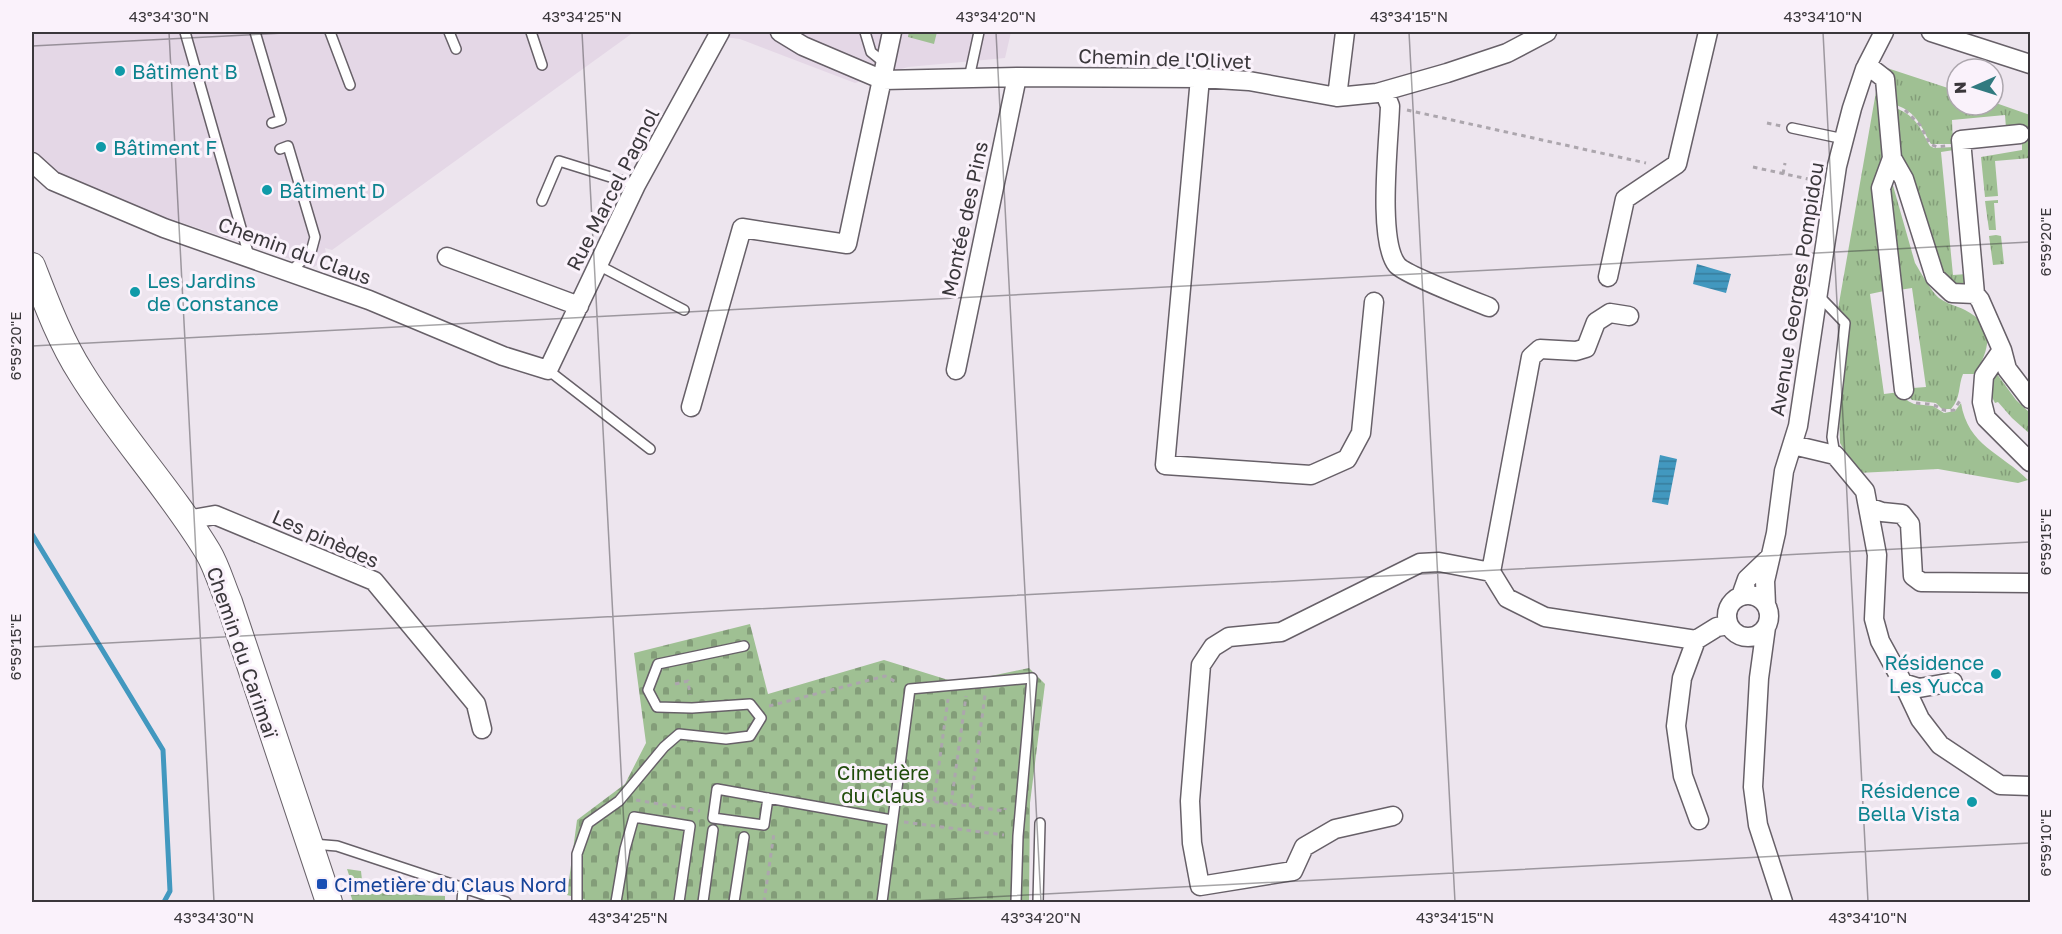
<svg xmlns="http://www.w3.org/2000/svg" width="2062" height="934" viewBox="0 0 2062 934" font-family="'Golos Text',sans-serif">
	<defs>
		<pattern id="grass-tufts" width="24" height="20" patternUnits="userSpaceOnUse" patternTransform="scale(1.5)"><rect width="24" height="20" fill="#9fc093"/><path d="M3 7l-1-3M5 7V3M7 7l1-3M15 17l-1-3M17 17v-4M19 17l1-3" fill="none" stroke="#839d79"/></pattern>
		<pattern id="forest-firs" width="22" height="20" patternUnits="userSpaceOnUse" patternTransform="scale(1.5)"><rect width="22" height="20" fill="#9fc093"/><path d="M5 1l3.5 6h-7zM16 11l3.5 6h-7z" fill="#839d79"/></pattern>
		<pattern id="cemetery-stones" width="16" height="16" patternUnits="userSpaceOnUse" patternTransform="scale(1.5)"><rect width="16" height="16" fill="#9fc093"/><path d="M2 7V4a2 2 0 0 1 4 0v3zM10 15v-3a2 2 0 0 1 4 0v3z" fill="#839d79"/></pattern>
		<pattern id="water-rules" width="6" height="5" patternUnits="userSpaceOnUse" patternTransform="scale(1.5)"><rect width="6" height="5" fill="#4298bf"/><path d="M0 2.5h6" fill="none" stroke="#387d9c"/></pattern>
	</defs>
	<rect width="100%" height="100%" fill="#ede5ee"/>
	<path fill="#e4d7e6" d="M32,32H634L332,250L325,248L327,258L314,267L105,197L32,170Z
		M681,32H1011L1005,58L908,67L855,83L740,39Z"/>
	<path fill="url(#grass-tufts)" d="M909,32H937L934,44L908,37Z
		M1881,66L1957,91V105H1993V102L2030,115V129L2021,126L2006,128L2005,115L1952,120L1953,144H1931C1921,127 1917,112 1896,105Z
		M1877,86L1882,157L1876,182V206L1873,209L1884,291L1870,294L1884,394L1900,392L1908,401L1914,404L1933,406L1944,413L1955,411L1961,403C1968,446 2001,453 2028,480L2018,483L1938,469L1858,473L1840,443L1839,406L1848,319L1838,309Z
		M1896,108C1917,117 1919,127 1930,146L1934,148L1954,147V150L1941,152L1953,275L1967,274L1965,283L1957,286L1940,274L1899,147Z
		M2030,138V158L1995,161L1998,196L1985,197L1981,157L2022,150V139Z
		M1888,182H1892L1915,263C1921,273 1931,291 1939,298C1947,304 1957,306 1965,310C1996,326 1990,348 1975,374H1963C1958,386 1961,398 1951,409H1942L1936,403L1912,400L1909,397L1913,388L1926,387L1912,288L1899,290Z
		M1998,200V203H1994L1996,230H1989L1985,201Z
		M1996,235L2001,236L2004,264L1993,265L1989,236Z
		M1997,374L2016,400L2030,413V434L2012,418L1998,402L1995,403L1992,397H1987L1988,378Z"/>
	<path fill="url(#forest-firs)" d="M347,869L361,871L362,880C390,895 413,895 445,896V902H353L349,890L352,884Z"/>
	<path fill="url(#cemetery-stones)" d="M750,624L768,694L884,660L958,683L1029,668L1045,684L1030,803L1029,902H586V900L567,895L577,820L625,784L646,743L634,653Z"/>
	<path fill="url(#water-rules)" d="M1697,264L1731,274L1726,293L1693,284Z
		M1660,455L1677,459L1668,505L1652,502Z"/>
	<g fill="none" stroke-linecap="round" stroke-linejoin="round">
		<path stroke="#4298bf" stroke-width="5" d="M32,534L163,750L170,891L164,902"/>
		<defs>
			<path id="lane" d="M185,32L249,256
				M255,32L281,120L272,123
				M330,32L350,85
				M449,32L456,49
				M531,32L542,65
				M865,32L871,52L886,64
				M969,78L979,32
				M1792,128L1844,139
				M280,149L288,146L315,237L311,252L290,272
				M542,201L559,161L636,185
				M598,265L684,310
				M1818,295L1845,323L1832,437L1835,455
				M548,370L650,449
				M768,798L764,825L713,818L717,789L779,800L892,820
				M313,844L337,846L506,902
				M462,902L463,888
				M577,902V854L588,823L619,801L664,747L679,734L726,739L750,736L761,718L750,704L692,708L657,707L648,690L658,664L744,646
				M616,902L625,849L634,817L690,826L679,902
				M703,902L713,830
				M734,902L744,837
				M882,902L910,689L1032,678L1018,836L1016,902
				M1038,902L1040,823"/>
			<path id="street" d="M780,32L803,46L883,80L1017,77L1200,78L1249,81L1337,97L1377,93L1447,73L1507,53L1547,32
				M1931,32L2030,64
				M1867,65L1885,79L1892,158L1904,179L1935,277L1952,293L1975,294L1980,300L2002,350L2007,369L2030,399
				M1200,78L1165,465L1311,475L1347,459L1361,433L1374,302
				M1384,91L1390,106C1389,141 1377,240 1397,265C1404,274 1474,301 1489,307
				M1337,97L1345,32
				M1892,158L1881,188L1904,390
				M32,162L53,181L164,228L369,300L503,356L548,370L636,185L720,32
				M447,257L579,306
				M1608,277L1625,199L1677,164L1708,32
				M1975,294L1961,140L2020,134
				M2002,350L1984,376L1982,402L1986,418L2030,462
				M956,370L1017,77
				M691,407L742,228L847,244L892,32
				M1793,445L1835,455L1865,491L1877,555L1874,619L1880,641L1903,683L1920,719L1940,745L2000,785L2030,786
				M1868,507L1882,512L1902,514L1910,524L1913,576L1921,582L2030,583
				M187,520L215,515L374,581L476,704L482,729
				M1491,572L1531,357L1540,349L1576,351L1586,348L1596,322L1610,313L1629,316
				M1727 616a21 21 0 1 1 42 0a21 21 0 1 1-42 0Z
				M1741,596L1747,579L1769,558
				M1766,605L1765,581L1776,533L1784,471L1798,426L1837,166L1852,108L1865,69L1884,32
				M1766,627L1759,678L1753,787L1758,825L1783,902
				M1903,683L1919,688L1953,682
				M1393,816L1335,829L1304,847L1293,871L1200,886L1192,843L1190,801L1201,665L1213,647L1229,637L1281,632L1420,563L1439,562L1491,572L1507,598L1545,617L1696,640
				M1699,820L1683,776L1676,726L1682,678L1696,640L1717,627L1729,625"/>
			<path id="secondary" d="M32,266C46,302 60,340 81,373C119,435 170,489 208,552C217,567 222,586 229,602L329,902"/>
		</defs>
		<use href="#lane" stroke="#676068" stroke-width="12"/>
		<use href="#street" stroke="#676068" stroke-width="21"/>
		<use href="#secondary" stroke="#676068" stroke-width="28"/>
		<path stroke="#aca6ad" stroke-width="3" stroke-dasharray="4.5 4.5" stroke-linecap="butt" d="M1407,110L1646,163
			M1905,110L1920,125L1930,144L1937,147L1946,146
			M1767,123L1781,126
			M1753,167L1817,181
			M1783,174L1785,163
			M1916,403C1921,404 1928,403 1933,405C1943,408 1941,412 1954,410L1961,399
			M675,684L688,681L690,695
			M769,706L885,676L898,683
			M909,795L915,799L1005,811V808
			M636,800L700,811
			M934,801L948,699
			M951,804L966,696
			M970,807L985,695
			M904,822L1004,835
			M764,902L774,833"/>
		<use href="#lane" stroke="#fff" stroke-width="9"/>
		<use href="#street" stroke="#fff" stroke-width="18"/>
		<use href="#secondary" stroke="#fff" stroke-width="26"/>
	</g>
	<path fill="none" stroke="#3a373b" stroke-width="1.5" stroke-opacity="0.45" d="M169,32L214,902M582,32L628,902M996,32L1041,902M1409,32L1455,902M1823,32L1868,902M32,46L304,32M32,346L2030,242M32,647L2030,542M893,902L2030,843"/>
	<g fill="#0f9aa8" stroke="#faf2fb" stroke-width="2">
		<circle cx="120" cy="71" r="6"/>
		<circle cx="101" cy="147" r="6"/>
		<circle cx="267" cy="190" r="6"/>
		<circle cx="135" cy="292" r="6"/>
		<circle cx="1996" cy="674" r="6"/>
		<circle cx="1972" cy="802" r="6"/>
	</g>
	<rect fill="#1a4fb4" stroke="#faf2fb" stroke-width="2" x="316" y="878" width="12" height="12" rx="3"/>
	<g text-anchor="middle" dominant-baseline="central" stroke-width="6" stroke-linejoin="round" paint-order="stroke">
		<g font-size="20" fill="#3a373b" stroke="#faf2fb">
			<text transform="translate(1165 58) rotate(2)">Chemin de l'Olivet</text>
			<text transform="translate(612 189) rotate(-63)">Rue Marcel Pagnol</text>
			<text transform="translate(964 219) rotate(-78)">Montée des Pins</text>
			<text transform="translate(295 250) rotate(20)">Chemin du Claus</text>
			<text transform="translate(1796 289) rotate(-81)">Avenue Georges Pompidou</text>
			<text transform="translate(326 538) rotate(24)">Les pinèdes</text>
			<text transform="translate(243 652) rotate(71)">Chemin du Carimaï</text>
		</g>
		<g font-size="20" fill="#0d838f" stroke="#faf2fb" text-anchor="start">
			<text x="132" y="71">Bâtiment B</text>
			<text x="113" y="147">Bâtiment F</text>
			<text x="279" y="190">Bâtiment D</text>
			<text x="147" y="280">Les Jardins<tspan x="147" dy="23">de Constance</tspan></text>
			<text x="1984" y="662" text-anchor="end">Résidence<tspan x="1984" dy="23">Les Yucca</tspan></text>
			<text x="1960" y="790" text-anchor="end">Résidence<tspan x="1960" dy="23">Bella Vista</tspan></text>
		</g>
		<g font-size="20" fill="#214c0b" stroke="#faf2fb">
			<text x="883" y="772">Cimetière<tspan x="883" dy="23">du Claus</tspan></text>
		</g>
		<g font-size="20" fill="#164399" stroke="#faf2fb" text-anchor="start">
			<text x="334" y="884">Cimetière du Claus Nord</text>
		</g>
	</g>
	<rect width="2062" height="934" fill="none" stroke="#faf2fb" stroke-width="66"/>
	<g transform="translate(1975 87) rotate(267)"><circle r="28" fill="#faf2fb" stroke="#ada7ae" stroke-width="1.5"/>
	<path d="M0-4.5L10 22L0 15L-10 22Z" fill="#317a80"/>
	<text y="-9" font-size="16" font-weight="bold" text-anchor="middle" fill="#3a373b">N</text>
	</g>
	<rect x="33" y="33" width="1996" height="868" fill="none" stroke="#3a373b" stroke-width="2"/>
	<g font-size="15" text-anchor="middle" fill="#3a373b">
		<text x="169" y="22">43°34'30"N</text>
		<text x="582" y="22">43°34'25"N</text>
		<text x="996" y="22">43°34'20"N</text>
		<text x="1409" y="22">43°34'15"N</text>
		<text x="1823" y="22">43°34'10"N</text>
		<text transform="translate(2046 242) rotate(-90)" y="5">6°59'20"E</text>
		<text transform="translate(16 346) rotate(-90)" y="5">6°59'20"E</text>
		<text transform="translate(2046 542) rotate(-90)" y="5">6°59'15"E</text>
		<text transform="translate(16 647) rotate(-90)" y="5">6°59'15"E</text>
		<text transform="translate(2046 843) rotate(-90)" y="5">6°59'10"E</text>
		<text x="214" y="923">43°34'30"N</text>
		<text x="628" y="923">43°34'25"N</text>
		<text x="1041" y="923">43°34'20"N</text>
		<text x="1455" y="923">43°34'15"N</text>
		<text x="1868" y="923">43°34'10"N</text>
	</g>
</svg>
